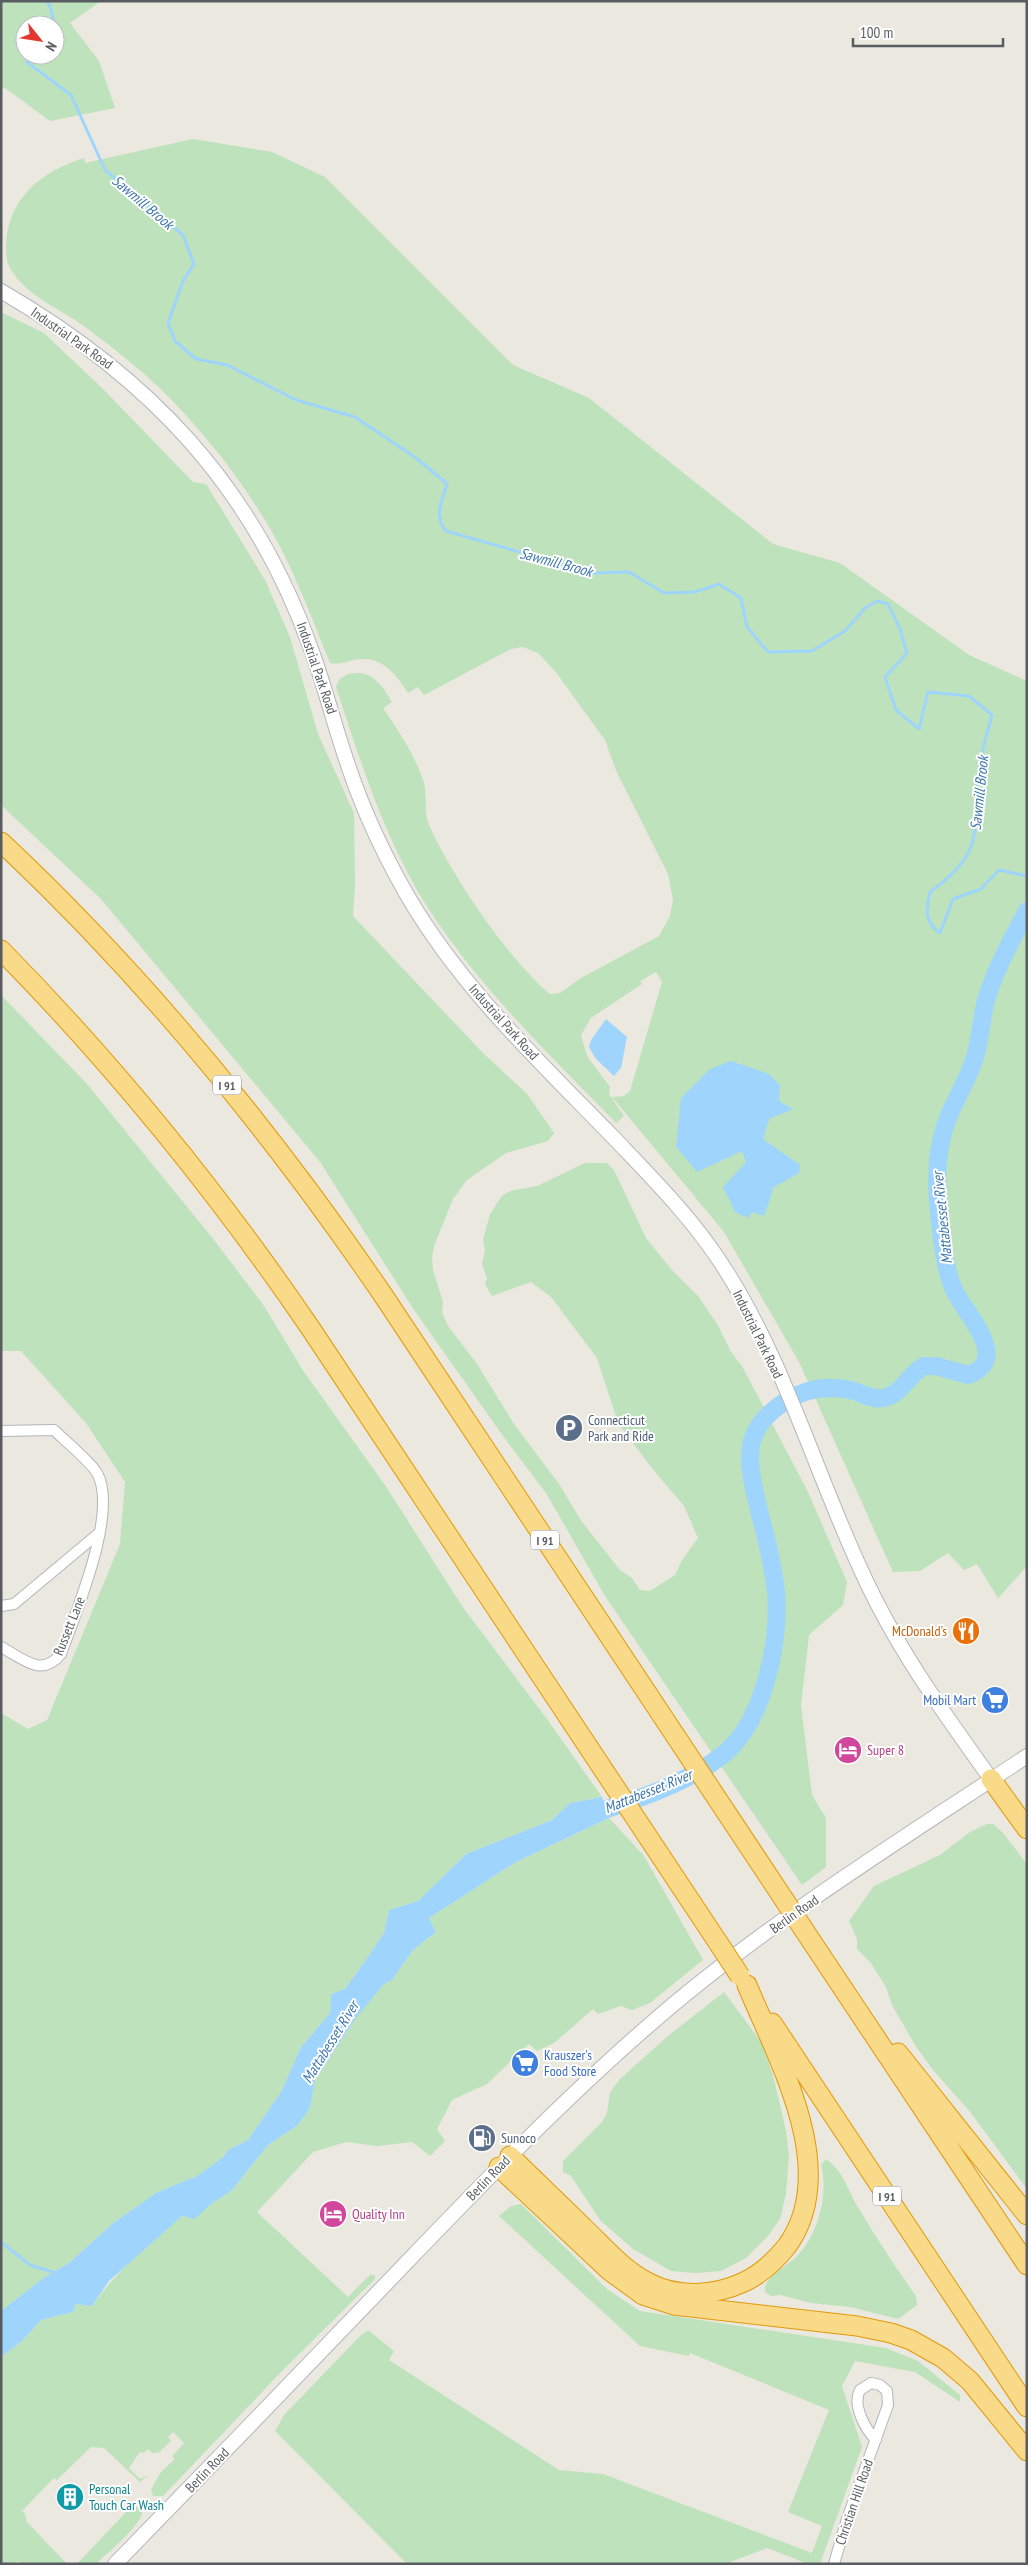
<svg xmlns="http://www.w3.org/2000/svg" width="1028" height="2565" viewBox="0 0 1028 2565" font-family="'PT Sans Narrow',sans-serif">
	<rect width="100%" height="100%" fill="#ebe8df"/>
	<path fill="#bde2bc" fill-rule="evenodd" d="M1,1H101L70,23L99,61L115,108L50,121L5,88L1,89ZM25,25H55V55H25Z
		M193,139L272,152L325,177L513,365L589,398L773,544L840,563L969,655L1027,681V1566L998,1598L977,1564L964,1570L948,1553L920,1571L893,1572L799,1362L724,1232L612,1097L624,1096L630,1091L662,982L656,972L640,981L642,984L591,1018L581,1035L587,1056L610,1087L609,1094L624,1116L616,1123C545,1050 469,978 417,890C380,825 359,757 336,687C338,679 342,676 350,674C372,669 382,686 392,702L383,708C398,730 414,754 423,780C428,794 423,812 429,825C452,876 507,958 550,994L560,993L581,978L659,936L670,916L673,900L668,874L617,773L605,740L555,671L538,653L523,647L511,649L424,695L418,687L408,693C394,672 381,655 354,660C345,662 339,665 330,663C309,611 289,556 258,509C236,474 209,440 181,410C161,388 138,368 114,349C102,340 90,330 78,322C53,305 18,291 7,261C0,204 38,172 84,158L85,163Z
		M1,312L44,333L103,389L193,482L206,484L265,580L290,637L318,734L354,813L355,884L353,916L483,1053L527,1094L554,1133L548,1141L506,1153L467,1180L453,1199L434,1246L432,1258L433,1270L443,1302L442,1312L448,1326L477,1364L514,1424L559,1484L582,1522L620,1570L632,1578L640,1590L650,1591L675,1575L682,1560L698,1538L684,1506L651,1467L618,1423L597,1358L551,1297L531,1282L492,1296L485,1284L487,1278L482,1264L485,1250L483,1240L490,1214L502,1196L510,1191L537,1186L585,1163H607L614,1170L646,1238L671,1269L698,1296L717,1324L731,1352L742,1366L808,1492L847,1582L843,1605L809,1635L801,1705L812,1795L826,1818V1867L802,1885L605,1596L546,1493L508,1443L414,1310L320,1162L101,899L1,805Z
		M1,995L87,1084L214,1240L264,1306L304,1372L385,1485L462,1606L547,1719L602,1797L570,1803L552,1820L466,1854L418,1901L389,1910L384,1933L372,1951L345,1989L331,1994L330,2013L301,2047L281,2092L248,2140L228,2150L207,2181L197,2189L186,2193L182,2185L196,2181L194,2177L156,2193L112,2224L69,2263L42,2279L1,2311V1713L28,1729L47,1720L120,1544L125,1482L86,1423L21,1351H1Z
		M609,1818L644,1856L703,1960L650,2003L632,2010L621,2006L598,2014L593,2009L554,2043L537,2051L529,2044L487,2084L452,2100L437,2129L445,2141L430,2156L412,2142L377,2146L346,2142L313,2152L257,2212L348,2297L371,2274L375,2276V2279L284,2369L163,2496H153L151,2490L160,2473L175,2459L172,2456L184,2443L173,2432L168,2437L171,2441L158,2453L156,2452L154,2454L148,2449L144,2453L140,2452L129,2468L140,2479L148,2475L140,2482L104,2448L91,2447L57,2480L54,2478L22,2511L25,2513L27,2522L67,2564H20L18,2561L15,2564H1V2357L22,2341L41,2320L73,2312L76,2304L92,2306C118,2269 148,2245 182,2216L195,2218L211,2204L232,2190L268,2145L298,2125L310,2108L315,2080L356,2018L383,1984L392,1980L413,1950L436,1932L429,1918L516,1862Z
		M987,1824H993L1003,1833L1027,1864V2189L971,2113L933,2070L915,2045L892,2005L886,1987L870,1962L857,1949V1939L849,1921L874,1886L940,1855L970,1832Z
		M724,1992L762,2043L773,2075L786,2131L789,2155L786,2194L780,2219L768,2236L746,2258L721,2271L695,2273L671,2271L633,2249L600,2220L571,2176L563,2172V2161L602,2122L607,2113L610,2093L619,2080L668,2036Z
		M826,2159C844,2171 848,2192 859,2209C877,2239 896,2268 916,2296L917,2305L898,2319L850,2307L811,2303L780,2295L771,2296L765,2292C762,2278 788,2266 797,2256C818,2234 829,2194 821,2165Z
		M521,2204L607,2289L640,2311L886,2348L918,2361L960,2395V2402L915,2372L855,2361L842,2386L862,2447L820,2564H808L767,2548L725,2564H407L275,2431L284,2415L361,2335L368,2330L394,2351L389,2360L559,2470L603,2474L812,2553L822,2526L788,2512L829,2410L690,2353L689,2356L640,2346L499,2216L511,2206Z
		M136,2506L142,2512C141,2526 107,2553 96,2564H77L128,2510Z"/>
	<path fill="#9fd5fc" d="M606,1019L627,1037L621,1068L614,1076L596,1059L589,1047L591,1040Z
		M731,1061L769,1074L780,1085L779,1101L793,1109L769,1119L763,1139L800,1165L799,1173L774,1187L764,1216L752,1212L748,1218L735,1212L723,1187L746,1162L742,1151L697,1172L676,1147L681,1098L710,1069Z
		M602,1797L609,1818L516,1862L429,1918L436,1932L413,1950L392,1980L383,1985L356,2018L315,2080L310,2108L298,2125L268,2145L232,2190L211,2204L195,2219L182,2216L109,2281L92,2306L76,2304L73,2312L41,2320L22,2341L1,2357V2311L42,2279L69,2263L112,2224L156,2193L194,2177L196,2181L182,2186L186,2193L197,2189L207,2181L228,2150L248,2140L281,2092L301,2047L330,2013L331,1994L345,1989L372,1951L384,1933L389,1910L418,1901L466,1854L552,1820L570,1803Z"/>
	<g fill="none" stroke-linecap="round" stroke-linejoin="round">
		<path stroke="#9fd5fc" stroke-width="3" d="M46,1L50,6L55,27
			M27,55V62L71,95L105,170L183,235L194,264L183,281L168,323L175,341L196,359L227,365L296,400L355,417L416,458L447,484C442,501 433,517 446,531L593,573L629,572L664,593L695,592L719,584L741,598L747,627L768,652L812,651L845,631L865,608L877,601L888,604L900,629L907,653L885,677L896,710L919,729L928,692L969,696L992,715C987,734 980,755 978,775C973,835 985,852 930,892C926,909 924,922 940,933L953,899L981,889L999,870L1027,876
			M1,2242L30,2265L56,2273"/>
		<path stroke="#9fd5fc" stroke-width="18" d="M585,1816C632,1801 686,1785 725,1753C764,1720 780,1642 776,1592C773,1566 767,1540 760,1515C753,1482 739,1446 765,1418C789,1393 820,1382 854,1391C863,1394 873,1400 883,1398C902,1395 908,1374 924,1366H936L968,1375C1013,1360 963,1311 954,1290C947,1274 944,1256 942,1239C937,1200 933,1163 945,1126C953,1102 968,1081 975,1057C981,1037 981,1017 987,997C996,968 1012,938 1027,911
			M172,2205L228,2165"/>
		<defs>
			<path id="street" d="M1,1431L54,1430C64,1440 91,1462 97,1473C119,1512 75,1614 61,1654C41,1678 24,1659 1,1647
				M1,1606L14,1604L99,1533
				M834,2564L847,2519L888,2405L887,2391L880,2385L871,2383L860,2390C852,2405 865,2429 876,2440"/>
			<path id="secondary" d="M1,291C149,377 253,486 311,649C325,686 334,725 347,762C362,808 383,853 407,895C461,988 540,1062 614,1138C652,1178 691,1217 721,1263C783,1357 814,1469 861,1570C895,1646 943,1712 991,1779
				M115,2564C213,2464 309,2364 406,2263C484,2182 562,2101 647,2027C763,1925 898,1842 1027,1756"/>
			<path id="highway" d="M1,842C146,978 271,1131 383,1295L783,1898
				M1,950C116,1067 219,1194 311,1329L719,1944
				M991,1779L1027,1829
				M804,1930L1027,2265
				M772,2023L1027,2407
				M898,2053L1027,2215
				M510,2156C534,2180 559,2203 583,2227C604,2247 623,2270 649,2283C678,2298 714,2296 744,2282C761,2274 775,2261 787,2246C842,2170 777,2058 747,1985
				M499,2167L610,2271L643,2295L674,2305L857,2326L891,2333L911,2340L943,2358L970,2381L1027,2451"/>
		</defs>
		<use href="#street" stroke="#b2b6ba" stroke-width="12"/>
		<use href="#secondary" stroke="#b3b7bc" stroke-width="16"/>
		<use href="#highway" stroke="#e29908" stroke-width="21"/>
		<use href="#street" stroke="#fff" stroke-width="10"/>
		<use href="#secondary" stroke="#fff" stroke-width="14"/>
		<use href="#highway" stroke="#f9da89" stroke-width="19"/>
		<defs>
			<path id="highway-bridge" d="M783,1898L804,1930
				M719,1944L740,1976"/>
		</defs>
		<use href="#highway-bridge" stroke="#e29908" stroke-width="21" stroke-linecap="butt"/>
		<use href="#highway-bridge" stroke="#f9da89" stroke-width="19"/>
	</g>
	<defs>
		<symbol id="parking-disc" viewBox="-11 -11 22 22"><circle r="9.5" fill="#5c6f8a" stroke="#fff"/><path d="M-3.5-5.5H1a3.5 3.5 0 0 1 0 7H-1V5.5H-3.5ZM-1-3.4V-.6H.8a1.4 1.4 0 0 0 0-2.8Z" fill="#fff"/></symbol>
		<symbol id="restaurant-disc" viewBox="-11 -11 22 22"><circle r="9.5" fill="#e8710a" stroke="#fff"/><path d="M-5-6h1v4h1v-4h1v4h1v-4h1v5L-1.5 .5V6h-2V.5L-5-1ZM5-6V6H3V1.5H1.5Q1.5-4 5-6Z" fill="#fff"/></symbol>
		<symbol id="supermarket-disc" viewBox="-11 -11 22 22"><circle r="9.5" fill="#3f7fe0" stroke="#fff"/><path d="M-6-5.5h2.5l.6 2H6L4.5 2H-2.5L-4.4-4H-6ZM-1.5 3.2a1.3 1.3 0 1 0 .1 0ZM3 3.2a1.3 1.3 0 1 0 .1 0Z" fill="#fff"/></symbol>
		<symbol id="hotel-disc" viewBox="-11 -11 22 22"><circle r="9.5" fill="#d1479c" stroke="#fff"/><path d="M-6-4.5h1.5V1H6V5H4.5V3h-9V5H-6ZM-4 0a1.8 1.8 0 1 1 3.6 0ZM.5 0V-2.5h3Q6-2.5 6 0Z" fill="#fff"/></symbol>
		<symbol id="fuel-disc" viewBox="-11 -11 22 22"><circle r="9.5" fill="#5c6f8a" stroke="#fff"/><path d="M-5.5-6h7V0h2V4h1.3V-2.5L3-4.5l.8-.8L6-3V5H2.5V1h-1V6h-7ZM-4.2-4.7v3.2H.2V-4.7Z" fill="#fff"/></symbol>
		<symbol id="building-disc" viewBox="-11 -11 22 22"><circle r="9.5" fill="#0f9aa8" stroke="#fff"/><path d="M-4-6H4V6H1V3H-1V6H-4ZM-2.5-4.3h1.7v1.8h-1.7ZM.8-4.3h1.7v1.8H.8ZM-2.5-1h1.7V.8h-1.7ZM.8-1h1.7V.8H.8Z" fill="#fff"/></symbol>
	</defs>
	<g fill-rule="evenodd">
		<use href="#parking-disc" x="553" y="1412" width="32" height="32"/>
		<use href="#restaurant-disc" x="950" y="1615" width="32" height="32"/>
		<use href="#supermarket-disc" x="979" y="1684" width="32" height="32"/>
		<use href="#hotel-disc" x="832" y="1734" width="32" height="32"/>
		<use href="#supermarket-disc" x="509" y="2047" width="32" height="32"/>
		<use href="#fuel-disc" x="466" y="2122" width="32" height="32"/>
		<use href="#hotel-disc" x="317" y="2198" width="32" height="32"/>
		<use href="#building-disc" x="54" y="2481" width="32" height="32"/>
	</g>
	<g text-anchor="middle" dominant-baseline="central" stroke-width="4" stroke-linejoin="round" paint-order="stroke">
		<g fill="#fff" stroke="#8a8d90" stroke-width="1">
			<rect x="213" y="1075.5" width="28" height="19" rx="4"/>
			<rect x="531" y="1530.5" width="28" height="19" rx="4"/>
			<rect x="873" y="2186.5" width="28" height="19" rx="4"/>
		</g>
		<g font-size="12" font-weight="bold" fill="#585c60">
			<text x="227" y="1085">I 91</text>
			<text x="545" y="1540">I 91</text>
			<text x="887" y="2196">I 91</text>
		</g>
		<g font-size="14" fill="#585c60" stroke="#fff">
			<text transform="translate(72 338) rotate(35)">Industrial Park Road</text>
			<text transform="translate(317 668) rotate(71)">Industrial Park Road</text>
			<text transform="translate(504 1022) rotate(48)">Industrial Park Road</text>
			<text transform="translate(758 1334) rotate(64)">Industrial Park Road</text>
			<text transform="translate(69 1626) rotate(-68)">Russett Lane</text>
			<text transform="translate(794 1914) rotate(-35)">Berlin Road</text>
			<text transform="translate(488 2178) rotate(-46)">Berlin Road</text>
			<text transform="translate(207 2470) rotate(-46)">Berlin Road</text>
			<text transform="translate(854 2502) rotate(-71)">Christian Hill Road</text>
		</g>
		<g font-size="14" fill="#4e5e75" stroke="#fff" text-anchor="start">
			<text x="588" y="1420">Connecticut<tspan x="588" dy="16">Park and Ride</tspan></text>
			<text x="501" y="2138">Sunoco</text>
		</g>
		<g font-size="14" fill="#c56008" stroke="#fff" text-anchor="end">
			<text x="947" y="1631">McDonald's</text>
		</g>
		<g font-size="14" fill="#366cbe" stroke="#fff" text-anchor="end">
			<text x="976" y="1700">Mobil Mart</text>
			<text x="544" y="2055" text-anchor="start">Krauszer's<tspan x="544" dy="16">Food Store</tspan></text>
		</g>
		<g font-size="14" fill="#b23c85" stroke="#fff" text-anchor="start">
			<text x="867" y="1750">Super 8</text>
			<text x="352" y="2214">Quality Inn</text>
		</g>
		<g font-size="14" fill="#0d838f" stroke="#fff" text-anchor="start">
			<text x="89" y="2489">Personal<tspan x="89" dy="16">Touch Car Wash</tspan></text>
		</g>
		<g font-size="15" font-style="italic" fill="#3e76ac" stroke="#fff">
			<text transform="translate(143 202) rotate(40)">Sawmill Brook</text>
			<text transform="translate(556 562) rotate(15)">Sawmill Brook</text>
			<text transform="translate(979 793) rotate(-84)">Sawmill Brook</text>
			<text transform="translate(942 1218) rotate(-96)">Mattabesset River</text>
			<text transform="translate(648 1791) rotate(-22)">Mattabesset River</text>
			<text transform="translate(330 2042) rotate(-58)">Mattabesset River</text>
		</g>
	</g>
	<rect width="1028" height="2565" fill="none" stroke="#585c60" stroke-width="5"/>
	<g transform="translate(40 40) rotate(120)"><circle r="24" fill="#ffffff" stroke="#bcbebf"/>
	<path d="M0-4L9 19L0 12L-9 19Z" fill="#e2382e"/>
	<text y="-8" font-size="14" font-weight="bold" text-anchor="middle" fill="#585c60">N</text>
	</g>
	<path d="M853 38v8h150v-8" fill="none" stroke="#585c60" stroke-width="2.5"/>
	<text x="860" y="38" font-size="15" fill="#585c60" stroke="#ffffff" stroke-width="4" paint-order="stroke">100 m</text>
</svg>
